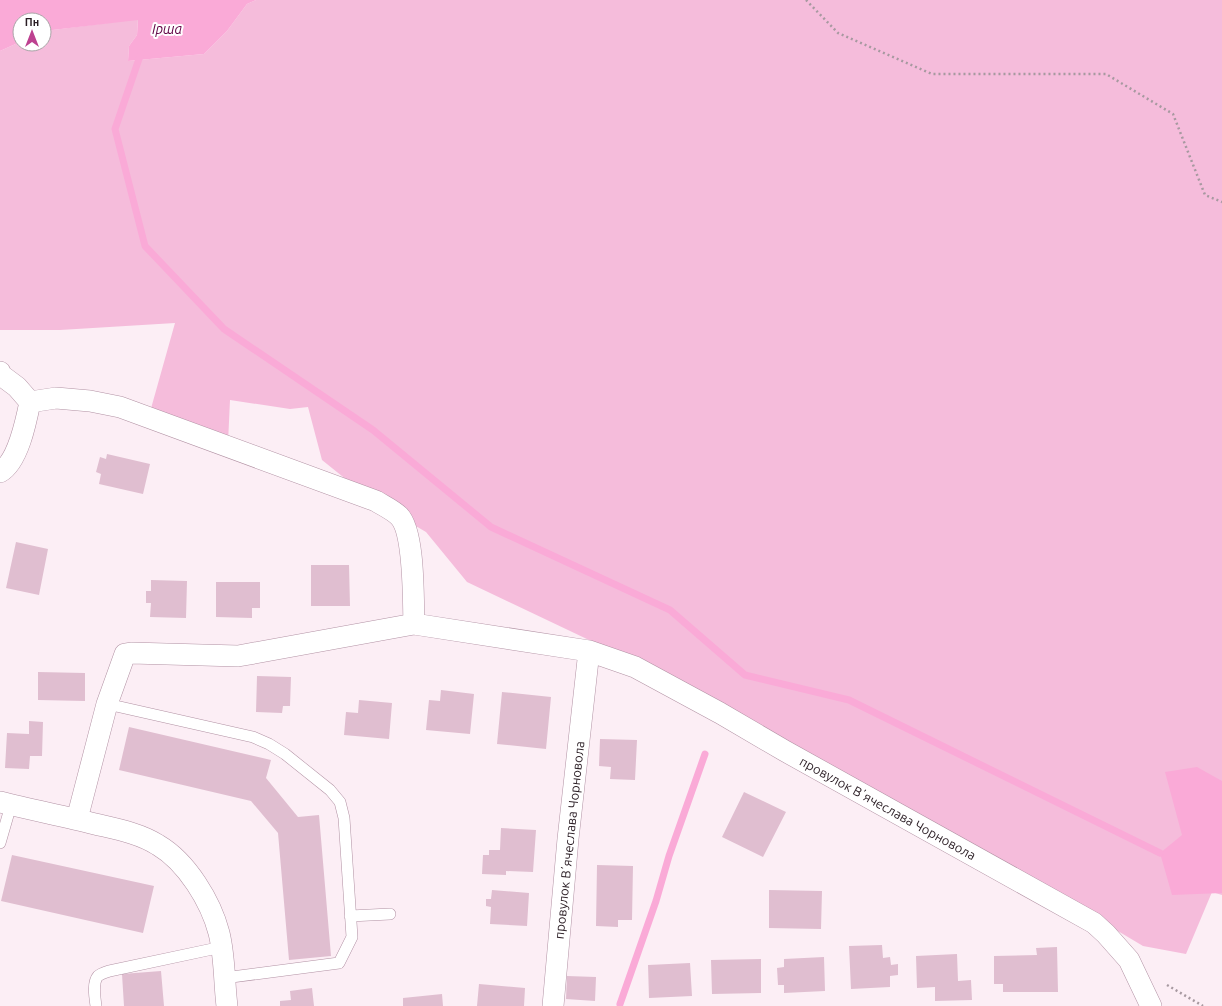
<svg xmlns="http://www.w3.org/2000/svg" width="1222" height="1006" viewBox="0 0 1222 1006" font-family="Ubuntu,sans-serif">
	<rect width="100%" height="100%" fill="#fceef5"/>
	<path fill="#f5bcdb" d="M256,0H1222V895L1212,892L1186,954L1143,946L992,856L589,640L467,582L426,532L373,501L322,460L308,407L290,409L230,400L228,443L150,412L175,323L60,330H0V51L20,42V44H44V31H45L138,19L137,35L129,46L128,61L204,54L227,31L247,4Z"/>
	<path fill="#faaad7" d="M0,0H256L247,4L227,31L204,54L128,61L129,46L137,35L138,20L44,31V20H20V42L0,51Z
		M1197,767L1222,781V893L1172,895L1160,853L1182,835L1165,772Z"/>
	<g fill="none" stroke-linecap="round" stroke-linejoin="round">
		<path stroke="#faaad7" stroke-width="7" d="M141,53L115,129L145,246L224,329L373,430L491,527L670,610L745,675L849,700L1160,853
			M620,1004L656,901L669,856L705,754"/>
	</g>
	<path fill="#e0bed0" d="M107,454L150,464L143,494L99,484L101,474L96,472L100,457L106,459Z
		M16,542L48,549L39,595L6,588Z
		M311,565H349L350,606H311Z
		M151,580L187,581L186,618L150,617L151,603H146V591H151Z
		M216,582H260V608H252V618L216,617Z
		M38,672L85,673V701L38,700Z
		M257,676L291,677L290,706H283L282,713L256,712Z
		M441,690L474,694L470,734L426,730L429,700L440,701Z
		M502,692L551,697L546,749L497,744Z
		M359,700L392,703L389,739L344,735L346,712L358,713Z
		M29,721L43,722L42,756H30L29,769L5,768L7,733L29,734Z
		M129,727L271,760L266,778L298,817L319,815L331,956L289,960L278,833L251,801L119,770Z
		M600,739L637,740L635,780L610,779L611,767L599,766Z
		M744,792L786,812L763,857L722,837Z
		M501,828L536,830L533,872L506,871V875L482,874L483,855H489V850H500Z
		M12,855L154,886L143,933L1,901Z
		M597,865L633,866L632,920H618V927L596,926Z
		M492,890L529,893L527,926L490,924L491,907L486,906V899H491Z
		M769,890L822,891L821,929L769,928Z
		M882,945L883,958L890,957L891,965L898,964V975L890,976V987L851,989L849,946Z
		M1057,947L1058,992H1003V984H994V956L1037,955L1036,948Z
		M957,954L958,981L971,980L972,1000L935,1001V987L917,988L916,956Z
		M824,957L825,991L784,993V985H778L777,968L784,967V959Z
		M761,959V993L712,994L711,960Z
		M690,963L692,996L649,998L648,965Z
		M161,971L164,1006H124L122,974Z
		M567,976L596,977L595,1001L566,999Z
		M479,984L525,988L524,1006H477Z
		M312,988L314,1006H280V1001L291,1000L290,991Z
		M442,994L443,1006H403V998Z"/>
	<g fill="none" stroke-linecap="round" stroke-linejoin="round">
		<defs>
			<path id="lane" d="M107,704L253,737L269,744L285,754L330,790L340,802L344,818L352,937L339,963L224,978
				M0,843L11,805
				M350,916L390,914
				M96,1006C95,998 92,983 98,976C102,973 109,971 114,970L222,947"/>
			<path id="street" d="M0,372L1,375L17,387L30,402
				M30,402L56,398L90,401L120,407L376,501C384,506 393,510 399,516C415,532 413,601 414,624
				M0,472C18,462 26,422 30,402
				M0,802C32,810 63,816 95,824C116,829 139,833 158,845C187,862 211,902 219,933C225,957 224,982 227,1006
				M77,819L107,704L125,654L131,653L238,656L414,624L589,651L635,667L720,713L785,751L1094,923L1106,934L1129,960L1151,1006
				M553,1006L568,839L589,651"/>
		</defs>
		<use href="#lane" stroke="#b292a4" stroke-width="12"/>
		<use href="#street" stroke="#b292a4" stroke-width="22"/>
		<path stroke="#a799a0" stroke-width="2.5" stroke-dasharray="2 3" stroke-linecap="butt" d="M806,0L838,33L932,74H1106L1173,114L1205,195L1222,202
			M1167,985L1203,1006"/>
		<use href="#lane" stroke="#fff" stroke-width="11"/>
		<use href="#street" stroke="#fff" stroke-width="21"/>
	</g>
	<g text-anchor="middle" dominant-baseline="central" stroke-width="4" stroke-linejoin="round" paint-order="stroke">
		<g font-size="13" fill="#2b1e25" stroke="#fff">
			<text transform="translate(888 808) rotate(29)">провулок Вʼячеслава Чорновола</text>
			<text transform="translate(569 840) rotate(-84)">провулок Вʼячеслава Чорновола</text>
		</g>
		<g font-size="14" font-style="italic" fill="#5f0043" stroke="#fff">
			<text x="167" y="29">Ірша</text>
		</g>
	</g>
	<g transform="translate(32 32)"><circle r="19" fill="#ffffff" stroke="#aaa5a8"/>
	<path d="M0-3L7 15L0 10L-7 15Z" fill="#bd4190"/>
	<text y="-6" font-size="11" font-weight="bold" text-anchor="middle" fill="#2b1e25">Пн</text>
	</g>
</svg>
